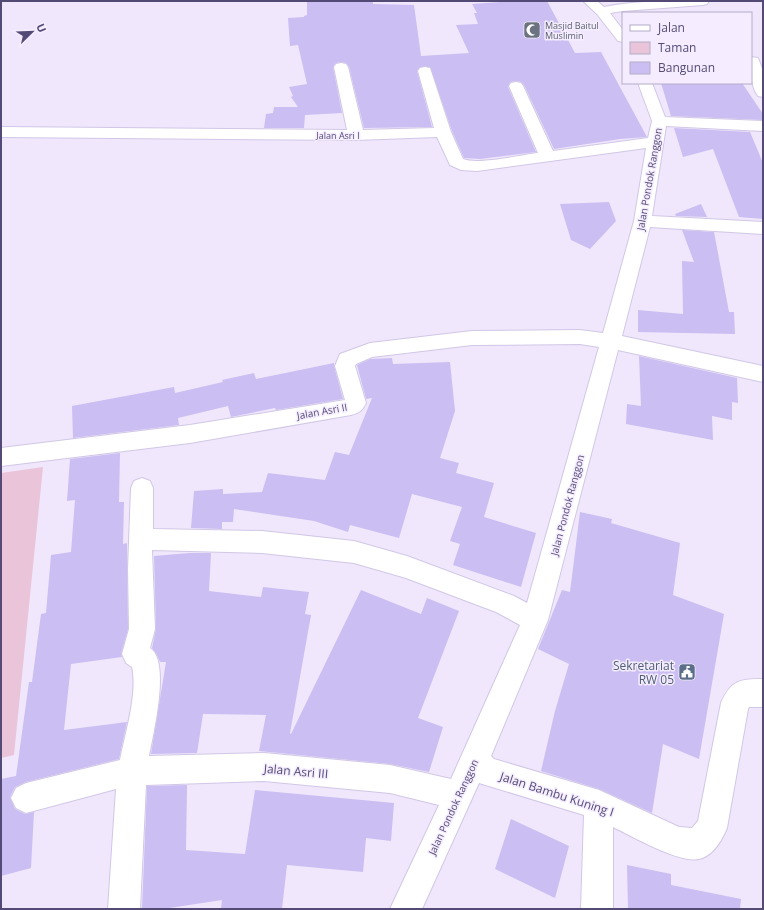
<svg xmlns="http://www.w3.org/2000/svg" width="764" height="910" viewBox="0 0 764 910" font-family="'Open Sans',sans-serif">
	<rect width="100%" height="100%" fill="#f0e7fc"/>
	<path fill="#eac5da" d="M43,467L14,755L1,758V473Z"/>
	<path fill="#cabef2" d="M307,1H373V4L414,5L421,56L469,53L456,25L478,24L474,13H477L472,4L512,1H547L575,53L601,52L647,137L620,139L554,149L524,85L521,82L516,81L510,82L508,87L536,152L480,159L464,158L452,131L430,67H420L417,71L432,127L364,128L349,67L346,63L341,62L336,63L333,67L342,113L305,115L304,128H264L266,114L273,113L274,107H298L291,97L293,96L289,87L307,84L298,45L290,46L288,18L304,17V16L307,15Z
		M661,83H742L763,114V120L671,116Z
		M674,128L750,132L763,163V219L739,217L713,149L683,157Z
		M609,202L616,221L590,249L571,240L560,204Z
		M701,204L707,217L676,216L675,214Z
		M682,230L714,232L729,312H734L735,334L638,332V310L683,314L682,261L694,262Z
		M639,356L737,378L738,403L732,402V420L712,416L713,440L626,424L627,404L641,406Z
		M392,358L393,364L450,362L455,411L440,458L459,463L456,473L494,483L484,517L536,533L521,587L453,565L460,544L450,541L462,507L412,494L399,538L350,525L348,532L314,521L234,509L233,522H222V529L191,528L194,491L223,489V494L262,492L268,473L325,480L335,452L349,455L372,398L366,399L357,365L370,359Z
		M334,363V366L343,399L276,410L275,408L231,417L228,406L178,418L179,425L73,438L72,406L174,387L175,393L223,382L222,380L254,373L256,379Z
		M120,453L119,502H124L123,544L127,543L128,629L121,654L122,657L71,664L64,730L127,722L119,759L26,782L15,787L10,797L15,809L25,814L34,812L31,868L1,876V779L16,776L29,682H32L41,614L46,613L51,555L71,552L75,500L67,501L70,459Z
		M580,512L612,519L611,523L680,543L673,595L724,614L699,759L663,744L652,813L599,789L541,771L555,711L569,664L538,649L562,590L570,592Z
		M190,553H211L209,591L261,597L263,587L309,592L305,614L311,615L290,733L291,734L361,590L421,614L427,598L459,611L418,718L443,727L429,772L390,764L259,751L266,715L203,714L197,753L151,754L166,662H160L157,655L152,648L156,629L154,556Z
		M187,785L186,850L245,854L255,790L394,803L391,841L366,838L363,872L287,865L282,909H221L222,900L163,909H142L147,786Z
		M511,819L569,846L555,898L495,869Z
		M627,865L671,874V885L741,899L740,909H628Z"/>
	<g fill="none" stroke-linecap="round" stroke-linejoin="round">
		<defs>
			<path id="minor" d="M583,1H597L604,7C639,0 674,1 709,1L707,4L703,5L623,11L610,13L623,30V42L618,41L597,14Z
				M751,57L758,58L763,71V97L758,96C750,85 751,70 751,57Z
				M341,63L346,64L348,67L363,130L434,128L418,71L420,68L425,67L430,68L451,132L463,159C477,165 521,155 538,153L509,86L511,83L516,82L521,83L523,86L553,151L648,138L652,121L638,83H652L665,117L763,121V131L666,126L652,216L763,222V234L650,227L622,336L763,366V382L618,350L548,620L491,756L494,759L599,790L679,827L692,828L698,821L721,703C731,680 740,679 763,679V707H749L748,709L727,828C722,840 713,856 699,859C678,863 634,837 613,827V909H581L584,815L479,783L422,909H390L439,805L390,793L264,781L146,785L140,909H108L116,789L26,813L16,808L11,798L16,788L26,783L120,760C125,734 138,693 132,667L126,663L122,654L129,629L128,569L131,488L134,481L142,478L150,481L153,488V529L262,531L354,541L407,556L514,596L527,603L599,347L580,344L472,345L372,357L356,364L355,366L366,403C363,410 359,413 351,415L190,443L1,466V448L190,425L345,400L335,366L340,354L370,343L472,331L580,330L603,333L634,221L646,148L477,171L461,170L450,165L437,137L356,140L1,137V127L347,130L334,67L336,64ZM152,550L262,553L354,563L406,578L496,612L520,625L451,779L390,765L264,753L149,756C153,735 171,661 150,648L155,629Z"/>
		</defs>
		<use href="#minor" stroke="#d1c7e6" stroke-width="2"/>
		<use href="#minor" fill="#fff" fill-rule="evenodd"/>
	</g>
	<defs>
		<symbol id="mosque-square" viewBox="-11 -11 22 22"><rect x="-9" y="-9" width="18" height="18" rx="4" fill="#6b7280" stroke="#f5edff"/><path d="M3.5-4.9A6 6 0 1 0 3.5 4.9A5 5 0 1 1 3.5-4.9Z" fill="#fff"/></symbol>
		<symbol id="civic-square" viewBox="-11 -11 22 22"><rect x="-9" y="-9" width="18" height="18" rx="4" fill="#5c6f8a" stroke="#f5edff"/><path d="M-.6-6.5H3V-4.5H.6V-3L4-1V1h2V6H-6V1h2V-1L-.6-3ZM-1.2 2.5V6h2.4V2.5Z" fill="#fff"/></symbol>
	</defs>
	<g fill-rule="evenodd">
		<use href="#mosque-square" x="522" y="20" width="20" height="20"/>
		<use href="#civic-square" x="677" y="662" width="20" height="20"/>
	</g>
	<g text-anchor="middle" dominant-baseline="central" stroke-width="3" stroke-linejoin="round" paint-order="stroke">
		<g font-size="9" fill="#5b616d" stroke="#f5edff" text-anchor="start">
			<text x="545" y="25">Masjid Baitul<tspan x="545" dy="10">Muslimin</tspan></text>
		</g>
		<g font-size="9" fill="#534b76" stroke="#f5edff">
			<text x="338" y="135">Jalan Asri I</text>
		</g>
		<g font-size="10" fill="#534b76" stroke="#f5edff">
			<text transform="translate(649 179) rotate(-80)">Jalan Pondok Ranggon</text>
			<text transform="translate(322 411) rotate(-10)">Jalan Asri II</text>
			<text transform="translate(567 505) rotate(-75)">Jalan Pondok Ranggon</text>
			<text transform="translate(453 807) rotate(-65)">Jalan Pondok Ranggon</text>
		</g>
		<g font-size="12" fill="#4e5e75" stroke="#f5edff" text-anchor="end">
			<text x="674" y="665">Sekretariat<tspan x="674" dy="14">RW 05</tspan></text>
		</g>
		<g font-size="12" fill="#534b76" stroke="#f5edff">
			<text transform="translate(296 771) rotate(5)">Jalan Asri III</text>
			<text transform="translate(557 794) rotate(18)">Jalan Bambu Kuning I</text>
		</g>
	</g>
	<rect width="764" height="910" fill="none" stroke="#534b76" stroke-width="4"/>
	<rect x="622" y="12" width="130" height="72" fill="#f5edff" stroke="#b4acc8"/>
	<rect x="630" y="25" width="20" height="6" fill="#ffffff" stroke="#b4acc8"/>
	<text x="658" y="32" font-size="12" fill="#534b76">Jalan</text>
	<rect x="630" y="42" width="20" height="12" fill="#eac5da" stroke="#b4acc8"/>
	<text x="658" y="52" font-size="12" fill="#534b76">Taman</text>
	<rect x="630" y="62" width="20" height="12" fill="#cabef2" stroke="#b4acc8"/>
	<text x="658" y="72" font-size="12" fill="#534b76">Bangunan</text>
	<g transform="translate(32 32) rotate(67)" stroke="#f5edff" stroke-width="3" paint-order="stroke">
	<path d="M0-3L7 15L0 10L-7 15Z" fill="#534b76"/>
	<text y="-6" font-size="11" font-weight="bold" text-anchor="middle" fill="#534b76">U</text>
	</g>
</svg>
